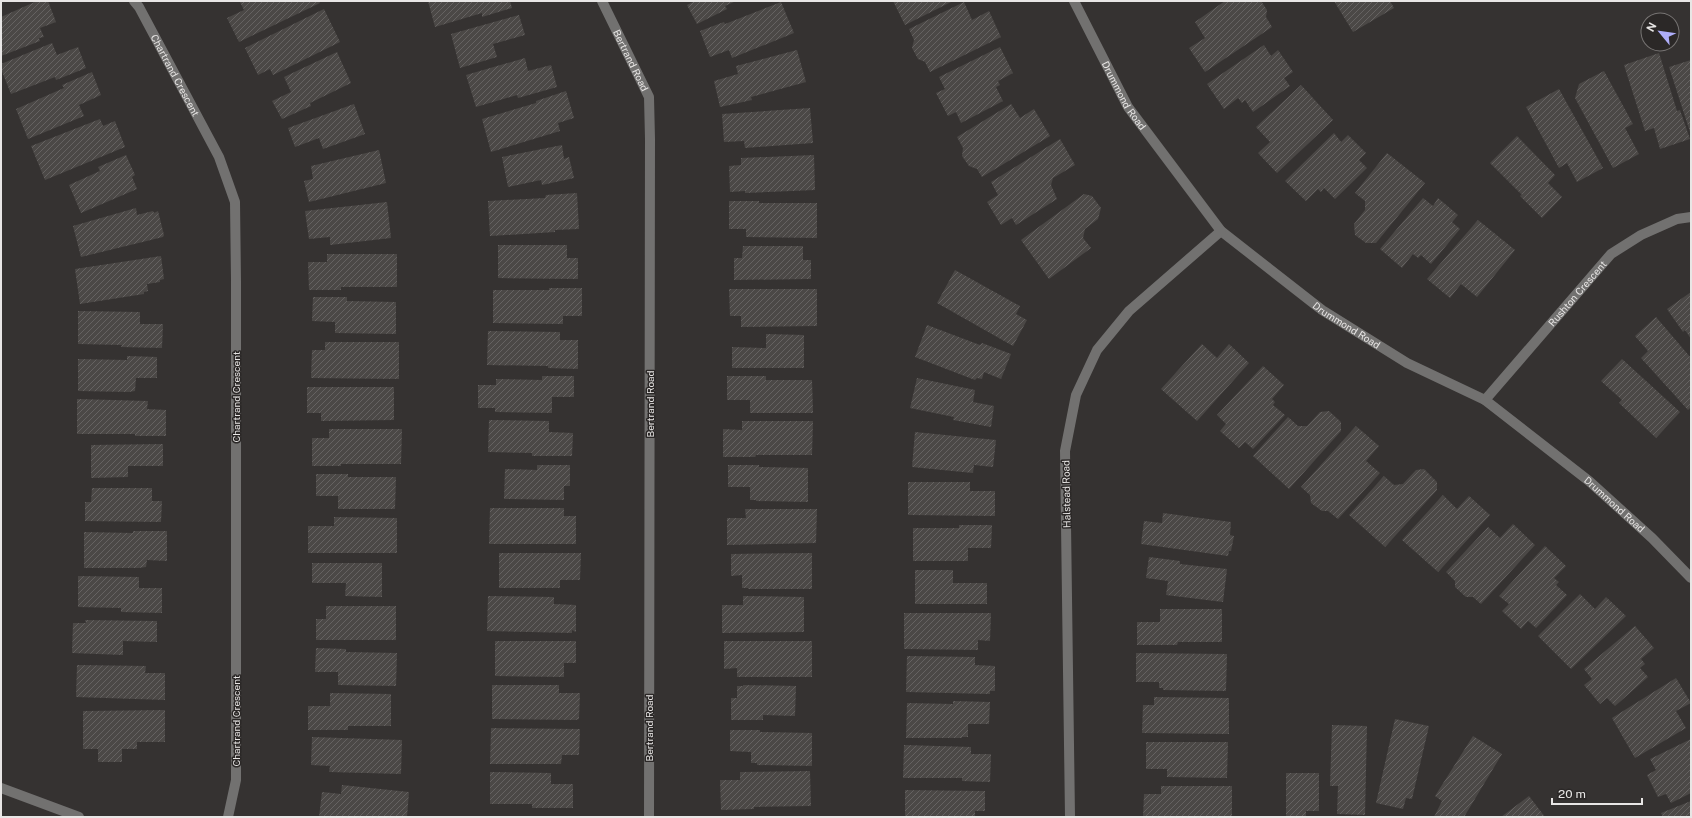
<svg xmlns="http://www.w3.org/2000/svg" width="1692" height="818" viewBox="0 0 1692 818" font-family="'Public Sans',sans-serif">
	<defs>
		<pattern id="building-hatch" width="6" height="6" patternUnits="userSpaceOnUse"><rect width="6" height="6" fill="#4b4846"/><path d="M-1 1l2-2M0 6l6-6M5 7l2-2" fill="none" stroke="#656261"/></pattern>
	</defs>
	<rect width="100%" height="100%" fill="#353231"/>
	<path fill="url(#building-hatch)" d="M37,1H48L56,22L40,28L44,37L39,38L40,41L1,56V17Z
		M243,1H319L320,3L239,42L227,18L244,10L240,2Z
		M428,1H510L512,8L482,17V13L435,27Z
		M695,1H736L725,6L727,9L697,24L687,5Z
		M893,1H951V2L905,25Z
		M1225,1H1261L1267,10L1266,17L1272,27L1205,72L1189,48L1205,38L1195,22Z
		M1334,1H1390L1394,8L1353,32Z
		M781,2L794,33L732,58L729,50L710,57L700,31L724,22L725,24Z
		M964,2L972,20L989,11L1001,37L930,72L925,62L918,59L912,48L914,40L909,29Z
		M324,9L340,42L273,75L270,69L258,75L245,48Z
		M519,15L525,35L493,44L497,57L460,68L451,34Z
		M52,43L57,55L78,47L86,68L56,80L55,77L11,94L1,69V64Z
		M1264,45L1271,56L1278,50L1293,72L1284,78L1290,86L1253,112L1245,100L1242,103L1238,98L1224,109L1207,84Z
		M1000,47L1013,73L998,81L1000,85L996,87L1003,101L961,123L956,112L948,116L936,93L945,89L939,77Z
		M797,50L806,82L751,97L752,100L720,107L714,81L738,74L736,66Z
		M337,52L351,83L310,103L311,106L282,119L272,101L291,92L284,77Z
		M1659,53L1677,111L1680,110L1690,139L1660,149L1654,128L1645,131L1624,65Z
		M525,58L528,71L551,65L557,87L518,98L517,95L476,107L466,75Z
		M1691,60V135L1669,67Z
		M1604,71L1633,124L1625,128L1639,154L1613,168L1575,98L1579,84Z
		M92,72L101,95L79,105L84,116L28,139L16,109L64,88L62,85Z
		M1301,85L1333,120L1277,173L1258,153L1270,142L1256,127Z
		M1559,89L1603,168L1577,182L1567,163L1559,168L1526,107Z
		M566,91L574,118L558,123L560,131L491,152L482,119L536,103V101Z
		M354,104L365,134L323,149L319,138L295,147L288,128Z
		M1011,104L1020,118L1034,109L1050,136L982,177L977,169L969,166L962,156L963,148L957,137Z
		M810,108L813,143L745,148L744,141L724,142L722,114Z
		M100,119L103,126L115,121L125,147L45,180L31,146Z
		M1334,133L1341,142L1348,135L1366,153L1359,160L1367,168L1335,199L1324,188L1321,192L1318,189L1306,201L1285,181Z
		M1517,136L1555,175L1548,183L1562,197L1542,218L1520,196L1522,195L1490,163Z
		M1060,139L1075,165L1053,178L1051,185L1057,199L1016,225L1012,218L1001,225L987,202L998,195L991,182Z
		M562,145L564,159L569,157L574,178L542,185L541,180L508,187L502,157Z
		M379,150L386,183L309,202L304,181L313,179L311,166Z
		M1387,153L1425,183L1376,243H1366L1355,235L1354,224L1365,210V201L1355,193Z
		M126,155L135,175L132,177L137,189L81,213L69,185L100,171L98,167Z
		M814,155L815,190L745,193V191L730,192L729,166L741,165V158Z
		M577,193L579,229L555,230V232L490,236L488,201L545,198L546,195Z
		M1084,194L1092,196L1101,208L1098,219L1085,229L1083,238L1091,248L1049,279L1021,240Z
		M1423,198L1433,206L1438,198L1458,215L1452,222L1460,229L1431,264L1421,255L1418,258L1413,254L1402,268L1380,249Z
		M729,201H759V203H817V238L746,237V229H729Z
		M387,202L391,238L330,245V237L309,239L305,211Z
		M136,208L137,215L153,211L154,213L158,211L164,235L163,237L81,257L73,226Z
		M1478,220L1515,250L1477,297L1461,284L1450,298L1427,279Z
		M498,245H567V258H578V279L498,278Z
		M743,246H803V260H811V279L734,280V258H742Z
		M327,254H397V287H341V290H309L308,262H327Z
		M161,256L164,279L160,280V282L147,284L148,291L144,292V294L80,304L75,269Z
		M955,270L1020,306L1016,314L1027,320L1013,346L937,303Z
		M549,288H582V316H563V324L493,323V290H549Z
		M729,289H817V326L741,327V316H730Z
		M1691,292V339L1685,330L1683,332L1667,309Z
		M313,297H347V301L396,302V334L335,333V322L312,321Z
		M78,311L140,312V324H163L162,348L121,347L122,345L78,344Z
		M1656,317L1691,358V407L1688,410L1641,358L1648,351L1635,336Z
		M927,325L980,345L982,343L1011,354L1001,379L984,372L982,379L977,378L975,380L915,357Z
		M488,331L560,332V340H578V369L548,368V366L487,365Z
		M766,334L804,335V368H732V347L766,348Z
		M325,342H399V379L311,378L312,350H325Z
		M1202,344L1217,358L1229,344L1249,363L1197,421L1161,389Z
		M127,356L157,357V378H136L135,391L129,392L78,391V359L127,360Z
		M1622,359L1680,412L1656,438L1619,403L1622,400L1601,381Z
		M1263,366L1284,385L1272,399L1275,402L1273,405L1285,415L1253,449L1245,442L1239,448L1220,431L1226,424L1217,415Z
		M542,376H574V397H552V413L495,412V408H478V385H496V379L542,380Z
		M727,376H766V380H812L813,413H750V400H727Z
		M917,378L975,390L973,402L994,406L991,427L953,420L954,417L910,408Z
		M307,387H394V420L321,421V413H307Z
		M77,399L148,401L147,409L166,410V436H135V434H77Z
		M1329,411L1341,422V431L1289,489L1253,456L1288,417L1298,426H1307L1320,412Z
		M489,420L549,421V432L573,433L572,456H532V453L488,452Z
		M742,421H813L812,455H756L755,457H723V429L742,430Z
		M1356,426L1379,446L1366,461L1380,473L1338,519L1328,511H1322L1311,503L1310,495L1301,487Z
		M329,429H402L401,464H341V466H312V438H329Z
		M915,432L996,440L993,467L974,465L973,473L912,467Z
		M163,444V466H128V477L91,478V445Z
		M537,465H570V486H564V500L504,499L505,469L537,470Z
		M728,465H759V467L808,468V502L756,501V500H750V487H728Z
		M1424,469L1437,482V490L1385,547L1349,515L1384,476L1394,485L1403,484L1416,470Z
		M316,474H348V477H396L395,509H338V496H316Z
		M908,482H970V491H995V516L908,515Z
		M92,488H152V501H162L161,522L85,521V502H91Z
		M1443,495L1457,509L1469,496L1490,515L1438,572L1402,540Z
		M490,508H564V516H576V544H489Z
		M745,509H817L816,543L727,545V518H746Z
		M1163,513L1231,522L1230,535L1234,536L1231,551H1229L1228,556L1141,544L1144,521L1162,523Z
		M334,517L397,518V553H308V526H334Z
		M1513,524L1535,545L1481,604L1473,597H1466L1455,587V581L1446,572L1488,527L1500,538Z
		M959,525H992L991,548H968V561H913V528H959Z
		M133,531H167V561L147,560L146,567L139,568H84V532L133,533Z
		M1545,546L1566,566L1554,578L1559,582L1556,585L1567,595L1536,628L1528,621L1521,629L1502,611L1509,604L1499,596Z
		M499,553H581L580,580H560V588H499Z
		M812,553V589H748V588H742V575L731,576V554Z
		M1149,557L1180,561V564L1227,569L1223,602L1166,595L1168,581L1146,578Z
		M312,563H382V597L345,596L346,583H312Z
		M915,570H953V583H987V604H915Z
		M78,576L139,577V588H162V613L121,612V608L78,607Z
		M1580,594L1595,609L1606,597L1626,616L1571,669L1538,636Z
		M488,596L554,597V604L576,605V632L572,630V633L487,631Z
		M743,596L804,597V632L722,633V605H743Z
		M326,606H396V640H316V619H326Z
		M1160,609H1222V642H1178L1177,645H1137V622H1160Z
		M904,613H991L990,641L978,640V650L904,649Z
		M85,620L157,621V642L123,641V655L72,653L73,623H86Z
		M1635,626L1654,648L1641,659L1645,664L1640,668L1648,677L1615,706L1607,698L1600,704L1584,685L1592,679L1584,669Z
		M495,641H576V663H564V677L495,676Z
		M724,641H812V677H737V668L724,669Z
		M316,648L346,649V652L397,653L396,686L338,685V672H315Z
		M1136,653L1227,654L1226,691L1163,690V688H1159V682H1136Z
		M907,656L975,657V665L995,666V691H990V694L906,692Z
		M77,665L146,666L145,673H165V700L76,697Z
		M1676,678L1691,703L1676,711L1686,728L1635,758L1612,718Z
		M492,685H559V693H580L579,719L576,720L492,719Z
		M743,685L796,686L795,716L763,715V720H731V698H737V686H743Z
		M330,693L391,694V726H348V730H308V706H330Z
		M1154,697L1229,698V734L1142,733L1143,705H1154Z
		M953,701L990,702L989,724H968V737H962V738H906L907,703L953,704Z
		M165,710V742H137V749H122V762H98V749H83V711Z
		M1395,719L1429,726L1412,799L1406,798L1403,809L1376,803Z
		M1332,725L1367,726L1365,815L1337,814L1338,786H1330Z
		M491,728L580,729L579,755H562L561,764H490Z
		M730,730H760V732L812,733V766L757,765V763H751V752L730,751Z
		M1473,736L1502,754L1464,817H1434L1442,801L1435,796Z
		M312,737L402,740L401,774L329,772L330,766L311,765Z
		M1691,739V793L1671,803L1666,794L1658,797L1647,775L1656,770L1650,759Z
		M1146,742H1228L1227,778L1167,777V769H1146Z
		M904,745L971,747V754H991L990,782L962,781V778H903Z
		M810,771L811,806L754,807V809L721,810L720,780H740V772Z
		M490,772L551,773V784H573V808H532V804H490Z
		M1286,773H1319V811H1306V817H1286Z
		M342,785L409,792L407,817H319L322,792L341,794Z
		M1161,786H1232V817H1143L1144,794H1161Z
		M905,790L985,791V811H975V817H905Z
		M1529,796L1545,817H1501Z
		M1691,801V817H1663L1661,813Z"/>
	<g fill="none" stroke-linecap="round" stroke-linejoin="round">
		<g stroke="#727170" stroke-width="10">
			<path id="s1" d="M134,1L139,7L219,157L235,202L236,281V780L228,817"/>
			<path id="s2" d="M602,1L649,97L650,139L649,817"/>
			<path id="s3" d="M1074,1L1128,107L1221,231L1322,310L1407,363L1485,400L1589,481L1652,538L1691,578"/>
			<path id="s4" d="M1485,400L1611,254L1641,235L1677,219L1691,217"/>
			<path d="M1,788L79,817"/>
			<path d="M1070,817L1065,451L1076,395L1097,350L1129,311L1221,231"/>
		</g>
	</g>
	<g text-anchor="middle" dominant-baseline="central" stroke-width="3" stroke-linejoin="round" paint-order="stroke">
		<g font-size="10" fill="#e8e6e5" stroke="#2b2827">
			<text stroke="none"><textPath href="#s2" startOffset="66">Bertrand Road</textPath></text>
			<text stroke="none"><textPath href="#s1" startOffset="85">Chartrand Crescent</textPath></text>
			<text stroke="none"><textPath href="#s3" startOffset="107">Drummond Road</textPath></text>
			<text stroke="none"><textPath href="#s4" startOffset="141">Rushton Crescent</textPath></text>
			<text stroke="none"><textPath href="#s3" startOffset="431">Drummond Road</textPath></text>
			<text transform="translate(236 397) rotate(-90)">Chartrand Crescent</text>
			<text transform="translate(650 404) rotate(-90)">Bertrand Road</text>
			<text transform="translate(1066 494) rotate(-91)">Halstead Road</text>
			<text stroke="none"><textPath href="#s3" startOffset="755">Drummond Road</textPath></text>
			<text transform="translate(236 721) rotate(-90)">Chartrand Crescent</text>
			<text transform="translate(649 728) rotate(-90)">Bertrand Road</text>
		</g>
	</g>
	<rect width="1692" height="818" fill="none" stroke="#e8e6e5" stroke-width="4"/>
	<g transform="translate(1660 32) rotate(299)"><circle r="19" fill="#2b2827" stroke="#777473"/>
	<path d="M0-3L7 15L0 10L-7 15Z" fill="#afaefa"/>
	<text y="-6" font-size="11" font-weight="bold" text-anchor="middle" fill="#e8e6e5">N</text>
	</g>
	<path d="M1552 798v6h90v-6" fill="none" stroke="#e8e6e5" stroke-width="2"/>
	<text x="1558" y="798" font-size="12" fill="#e8e6e5" stroke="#2b2827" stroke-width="3" paint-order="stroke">20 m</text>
</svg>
